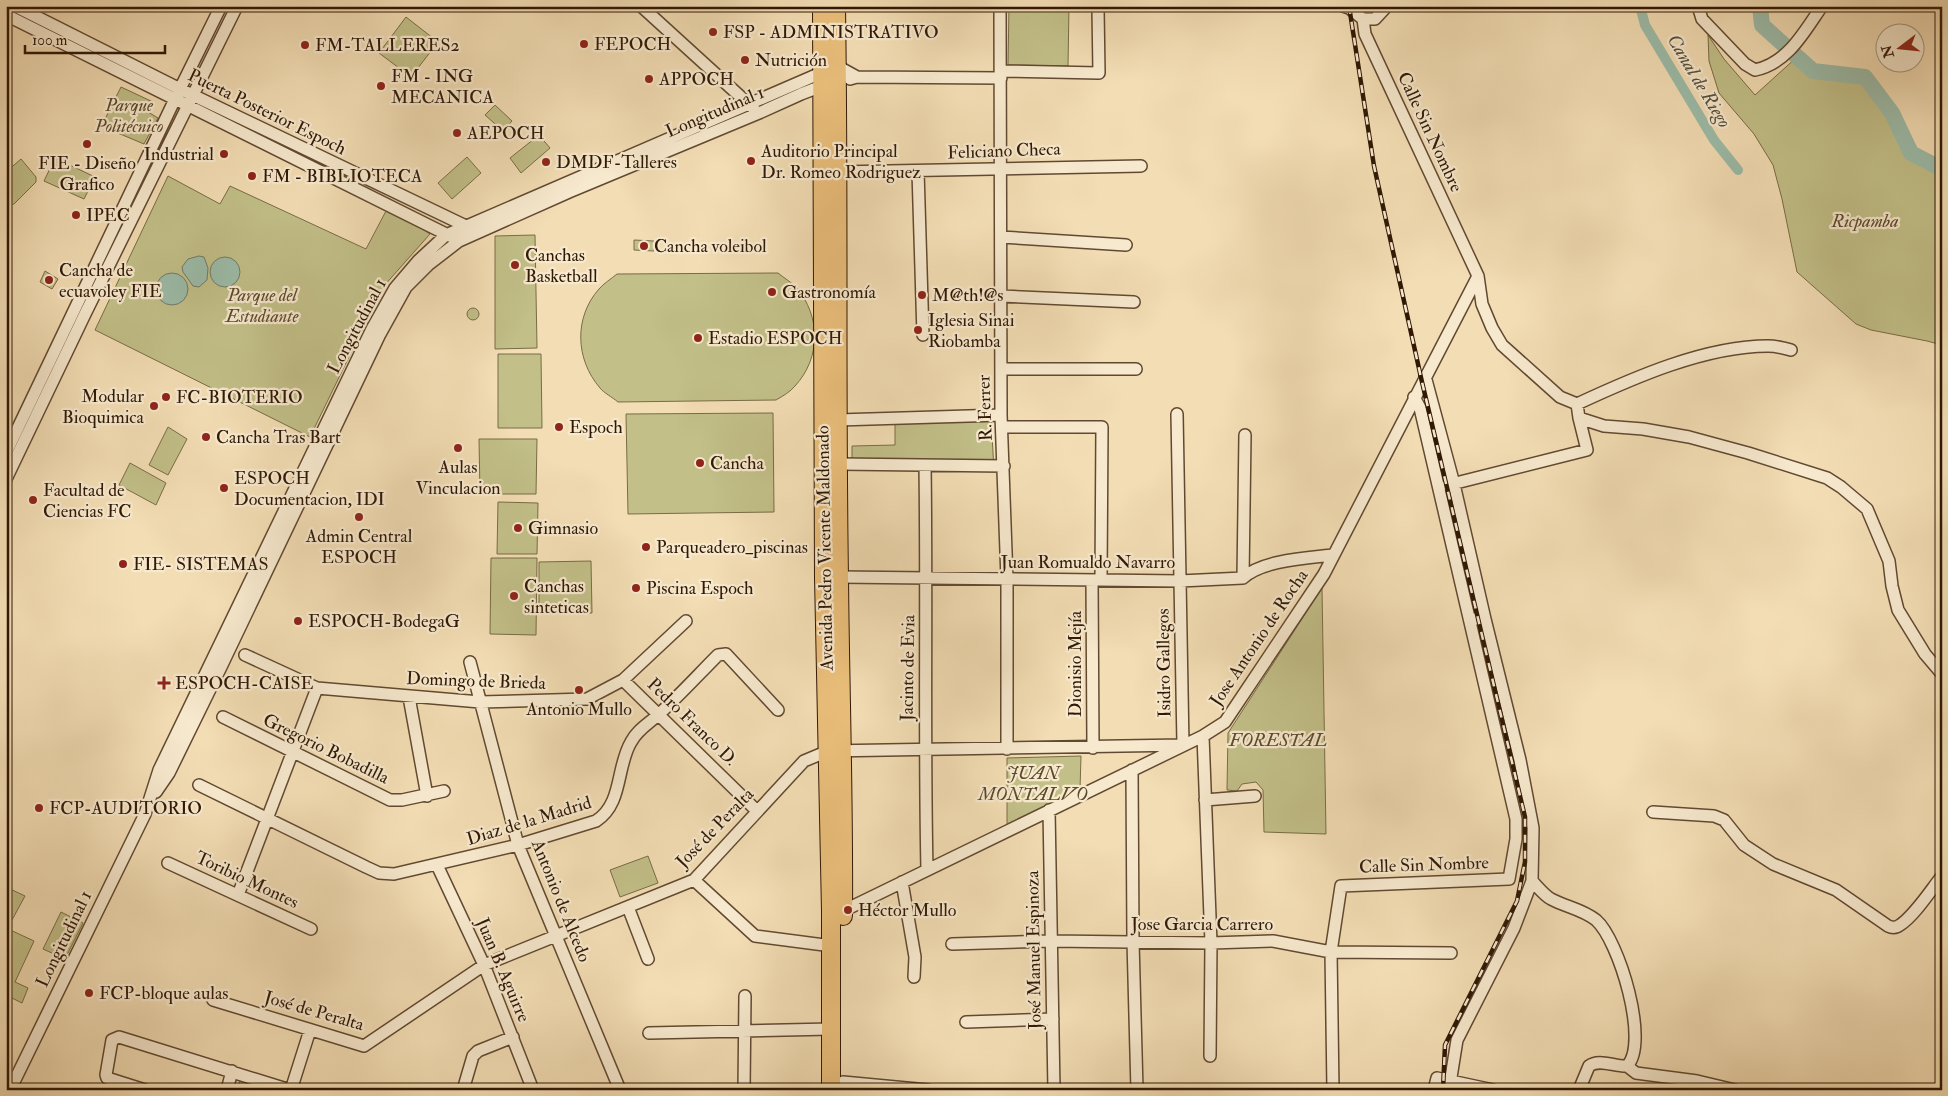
<svg xmlns="http://www.w3.org/2000/svg" width="1948" height="1096" viewBox="0 0 1948 1096" font-family="'IM FELL Double Pica',serif">
	<rect width="100%" height="100%" fill="#f3ddb4"/>
	<filter id="stains"><feTurbulence type="fractalNoise" baseFrequency=".004" numOctaves="4"/><feColorMatrix values="0 0 0 0 .2 0 0 0 0 .09 0 0 0 0 .02 0 0 0 .5 -.17"/></filter>
	<radialGradient id="worn" r=".72"><stop offset=".6" stop-color="#630" stop-opacity="0"/><stop offset="1" stop-color="#630" stop-opacity=".3"/></radialGradient>
	<path fill="#c2bf88" stroke="#796c46" d="M1009,6H1069L1068,66L1008,65Z
		M406,17L438,42L411,77L379,53Z
		M1708,35L1724,59L1755,95L1797,57L1815,77H1863L1892,123L1904,152L1919,163L1942,176V345L1927,341L1871,330L1856,324L1797,272L1782,199L1773,165L1754,134L1719,93L1709,61Z
		M121,87L153,102L148,112L158,118L144,144L113,131L103,123Z
		M495,105L512,121L503,131L485,115Z
		M539,135L550,148L521,173L510,158Z
		M467,157L481,173L452,199L438,183Z
		M55,158L95,177L84,199L44,181Z
		M21,159L36,177V182L14,204L8,205L6,203V172Z
		M168,176L220,204L230,186L366,249L386,211L418,226L430,234L383,287L310,437L95,330Z
		M535,235L537,348L495,349V236Z
		M634,240L654,241V251L634,250Z
		M45,271L58,279L52,289L40,282Z
		M778,273C784,278 791,282 796,287C821,316 821,358 795,386C790,392 783,396 776,400L618,402C612,397 604,393 600,388C575,359 574,317 599,289C604,283 611,279 617,274Z
		M467 314a6 6 0 1 1 12 0a6 6 0 1 1-12 0Z
		M498,354H541L542,428H498Z
		M773,413L774,512L628,514L626,414Z
		M991,417L994,470H852V446L895,445V419Z
		M168,427L187,439L168,475L149,465Z
		M479,439H537L536,494H480Z
		M130,463L166,483L156,505L119,485Z
		M498,502L538,503L537,554H497Z
		M491,558H537L536,635L490,634Z
		M591,561L592,613H539V562Z
		M1322,588L1326,834L1264,832L1263,790L1256,782L1242,784L1237,791L1227,790L1228,733Z
		M1081,756L1080,790L1007,824V758Z
		M648,856L658,883L620,897L610,870Z
		M6,887L25,896L12,920L6,917Z
		M61,912L83,923L65,959L43,949Z
		M6,928L34,941L15,982L28,988L22,1003L6,995Z
		M240,1080L272,1090H237Z"/>
	<path fill="#9cbca9" stroke="#717a67" d="M199,256L204,257L208,268L207,280L199,287L193,286L183,272L182,267L188,259Z
		M210 272a15 15 0 1 1 30 0a15 15 0 1 1-30 0Z
		M156 289a16 16 0 1 1 32 0a16 16 0 1 1-32 0Z"/>
	<g fill="none" stroke-linecap="round" stroke-linejoin="round">
		<path stroke="#9cbca9" stroke-width="10" d="M1640,6L1645,25L1714,140L1738,170"/>
		<path stroke="#9cbca9" stroke-width="16" d="M1760,6L1762,25L1813,71L1865,77L1892,113L1911,153L1942,169"/>
		<defs>
			<path id="street" d="M15,6L180,89L470,228
				M641,6L754,109
				M1000,6L1001,415L1007,579V749
				M1343,6L1349,8L1363,19L1365,34L1478,276L1482,304L1492,328L1502,345L1560,397L1577,404C1633,378 1705,346 1768,346C1775,346 1784,348 1791,350
				M1698,6L1702,19L1745,64L1755,70C1788,63 1804,32 1822,6
				M6,15L452,237
				M1363,19H1375L1387,6
				M1001,71L1099,73L1098,9L1096,6
				M850,79L857,77L1001,78
				M918,171L923,335
				M838,172L1141,166
				M1001,237L1126,245
				M1002,296L1134,302
				M1001,369H1136
				M1425,376L1454,484L1485,619
				M1577,404L1579,418L1604,426L1643,429L1689,437L1748,453L1827,478L1841,487L1867,509L1889,561L1892,586L1898,610L1925,654L1942,674
				M838,420L1001,415
				M1002,427H1102L1101,580
				M6,453L175,99L221,6
				M839,464L1004,466
				M925,466C927,601 924,735 927,870
				M6,479L85,314L237,6
				M1448,485L1587,450L1579,418
				M839,577L1180,581L1243,578C1262,560 1308,558 1333,555
				M1243,578L1245,435
				M1092,580L1093,748
				M245,655L317,688L480,702L587,699L623,680L686,621
				M470,662L518,845L620,1090
				M623,680L757,811
				M409,697L427,796
				M223,717L390,800H402L444,791
				M1203,736L1211,943L1210,1056
				M1132,770L1133,941L1137,1090
				M199,785L366,867L379,873L394,874L518,845L596,821C623,804 616,767 631,742C637,730 648,724 658,715C679,696 698,675 718,655L726,654L778,710
				M156,792L169,773L220,669L380,334L406,287L428,265L459,241L569,192L759,113L801,94L827,84
				M1205,800L1255,796
				M1049,810L1054,1090
				M1653,812L1714,816L1724,820L1744,845L1773,864L1836,890L1888,926C1892,928 1896,928 1900,925C1915,915 1930,891 1942,876
				M168,863L311,929
				M437,865L484,965L533,1090
				M694,880L755,936L832,946
				M1532,881C1538,887 1544,895 1551,899C1566,907 1582,909 1596,920C1619,940 1650,1043 1627,1066C1615,1067 1599,1058 1589,1066L1579,1090
				M902,882L915,957L914,977
				M238,895L317,688
				M628,907L648,959
				M843,911L1203,736L1225,722L1324,574L1478,276
				M952,944L1051,941L1211,943L1273,941L1331,952L1451,953
				M213,1000L364,1046L484,965L694,880L804,761L828,751L1183,745L1177,414
				M966,1022L1053,1019
				M649,1033L831,1029
				M1627,1066L1636,1073L1697,1081L1735,1090
				M843,1082L928,1090
				M10,1090L145,814L159,770L372,329L395,288L418,261L446,235L837,66L857,77
				M145,1090L107,1078L106,1075L112,1040L119,1037L290,1090
				M227,1090L232,1071
				M291,1090L310,1030
				M463,1090L473,1056L478,1051L513,1037
				M744,1090L745,996
				M1333,1090L1331,952L1341,886L1509,879L1516,839V819L1420,408L1414,397
				M1434,1090L1437,1078L1493,1090
				M1449,1090L1457,1040L1514,928L1532,881L1533,828L1520,760L1485,619H1470"/>
			<path id="primary" d="M822,6L824,578L831,911V1090
				M836,6C839,197 836,387 839,577C840,690 844,803 843,916"/>
		</defs>
		<use href="#street" stroke="#614931" stroke-width="14"/>
		<use href="#primary" stroke="#301805" stroke-width="20"/>
		<use href="#street" stroke="#f7e9ce" stroke-width="11"/>
		<use href="#primary" stroke="#eabe7a" stroke-width="18"/>
		<defs>
			<path id="rail" d="M1349,6L1374,166L1422,382L1525,817V862L1517,901L1445,1045L1443,1090"/>
		</defs>
		<use href="#rail" stroke="#301805" stroke-width="4.5"/>
		<use href="#rail" stroke="#f7e9ce" stroke-width="2.5" stroke-dasharray="8" stroke-linecap="butt"/>
	</g>
	<g fill="#8f2418" stroke="#f7e9ce" stroke-width="2">
		<circle cx="713" cy="32" r="5"/>
		<circle cx="584" cy="44" r="5"/>
		<circle cx="305" cy="45" r="5"/>
		<circle cx="745" cy="60" r="5"/>
		<circle cx="649" cy="79" r="5"/>
		<circle cx="381" cy="86" r="5"/>
		<circle cx="457" cy="133" r="5"/>
		<circle cx="87" cy="144" r="5"/>
		<circle cx="224" cy="154" r="5"/>
		<circle cx="751" cy="161" r="5"/>
		<circle cx="546" cy="162" r="5"/>
		<circle cx="252" cy="176" r="5"/>
		<circle cx="76" cy="215" r="5"/>
		<circle cx="644" cy="246" r="5"/>
		<circle cx="515" cy="265" r="5"/>
		<circle cx="49" cy="280" r="5"/>
		<circle cx="772" cy="292" r="5"/>
		<circle cx="922" cy="295" r="5"/>
		<circle cx="918" cy="330" r="5"/>
		<circle cx="698" cy="338" r="5"/>
		<circle cx="166" cy="397" r="5"/>
		<circle cx="154" cy="406" r="5"/>
		<circle cx="559" cy="427" r="5"/>
		<circle cx="206" cy="437" r="5"/>
		<circle cx="458" cy="448" r="5"/>
		<circle cx="700" cy="463" r="5"/>
		<circle cx="224" cy="488" r="5"/>
		<circle cx="33" cy="500" r="5"/>
		<circle cx="359" cy="517" r="5"/>
		<circle cx="518" cy="528" r="5"/>
		<circle cx="646" cy="547" r="5"/>
		<circle cx="123" cy="564" r="5"/>
		<circle cx="636" cy="588" r="5"/>
		<circle cx="514" cy="596" r="5"/>
		<circle cx="298" cy="621" r="5"/>
		<path d="M161.5 675.5h5v5h5v5h-5v5h-5v-5h-5v-5h5z"/>
		<circle cx="579" cy="690" r="5"/>
		<circle cx="39" cy="808" r="5"/>
		<circle cx="848" cy="910" r="5"/>
		<circle cx="89" cy="993" r="5"/>
	</g>
	<g text-anchor="middle" dominant-baseline="central" stroke-width="4.5" stroke-linejoin="round" paint-order="stroke">
		<g font-size="18" fill="#301805" stroke="#f7e9ce" text-anchor="start">
			<text x="723" y="32">FSP - ADMINISTRATIVO</text>
			<text x="594" y="44">FEPOCH</text>
			<text x="315" y="45">FM-TALLERES2</text>
			<text x="755" y="60">Nutrición</text>
			<text x="391" y="76">FM - ING<tspan x="391" dy="21">MECANICA</tspan></text>
			<text x="659" y="79">APPOCH</text>
			<text x="467" y="133">AEPOCH</text>
			<text x="761" y="151">Auditorio Principal<tspan x="761" dy="21">Dr. Romeo Rodriguez</tspan></text>
			<text x="214" y="154" text-anchor="end">Industrial</text>
			<text x="556" y="162">DMDF-Talleres</text>
			<text x="87" y="163" text-anchor="middle">FIE - Diseño<tspan x="87" dy="21">Grafico</tspan></text>
			<text x="262" y="176">FM - BIBLIOTECA</text>
			<text x="86" y="215">IPEC</text>
			<text x="654" y="246">Cancha voleibol</text>
			<text x="525" y="255">Canchas<tspan x="525" dy="21">Basketball</tspan></text>
			<text x="59" y="270">Cancha de<tspan x="59" dy="21">ecuavoley FIE</tspan></text>
			<text x="782" y="292">Gastronomía</text>
			<text x="932" y="295">M@th!@s</text>
			<text x="928" y="320">Iglesia Sinai<tspan x="928" dy="21">Riobamba</tspan></text>
			<text x="708" y="338">Estadio ESPOCH</text>
			<text x="144" y="396" text-anchor="end">Modular<tspan x="144" dy="21">Bioquimica</tspan></text>
			<text x="176" y="397">FC-BIOTERIO</text>
			<text x="569" y="427">Espoch</text>
			<text x="216" y="437">Cancha Tras Bart</text>
			<text x="710" y="463">Cancha</text>
			<text x="458" y="467" text-anchor="middle">Aulas<tspan x="458" dy="21">Vinculacion</tspan></text>
			<text x="234" y="478">ESPOCH<tspan x="234" dy="21">Documentacion, IDI</tspan></text>
			<text x="43" y="490">Facultad de<tspan x="43" dy="21">Ciencias FC</tspan></text>
			<text x="528" y="528">Gimnasio</text>
			<text x="359" y="536" text-anchor="middle">Admin Central<tspan x="359" dy="21">ESPOCH</tspan></text>
			<text x="656" y="547">Parqueadero_piscinas</text>
			<text x="133" y="564">FIE- SISTEMAS</text>
			<text x="524" y="586">Canchas<tspan x="524" dy="21">sinteticas</tspan></text>
			<text x="646" y="588">Piscina Espoch</text>
			<text x="308" y="621">ESPOCH-BodegaG</text>
			<text x="175" y="683">ESPOCH-CAISE</text>
			<text x="579" y="709" text-anchor="middle">Antonio Mullo</text>
			<text x="49" y="808">FCP-AUDITORIO</text>
			<text x="858" y="910">Héctor Mullo</text>
			<text x="99" y="993">FCP-bloque aulas</text>
		</g>
		<g font-size="18" font-style="italic" fill="#5c4a2c" stroke="#f7e9ce">
			<text x="129" y="105">Parque<tspan x="129" dy="21">Politécnico</tspan></text>
			<text x="1865" y="221">Ricpamba</text>
			<text x="262" y="295">Parque del<tspan x="262" dy="21">Estudiante</tspan></text>
			<text x="1278" y="740">FORESTAL</text>
			<text x="1033" y="773">JUAN<tspan x="1033" dy="21">MONTALVO</tspan></text>
		</g>
		<g font-size="18" fill="#301805" stroke="#f7e9ce">
			<text transform="translate(267 112) rotate(26)">Puerta Posterior Espoch</text>
			<text transform="translate(715 112) rotate(-23)">Longitudinal 1</text>
			<text transform="translate(1430 132) rotate(65)">Calle Sin Nombre</text>
			<text transform="translate(1004 151) rotate(-2)">Feliciano Checa</text>
			<text transform="translate(357 326) rotate(-62)">Longitudinal 1</text>
			<text transform="translate(985 408) rotate(-92)">R. Ferrer</text>
			<text transform="translate(825 548) rotate(-91)">Avenida Pedro Vicente Maldonado</text>
			<text x="1088" y="562">Juan Romualdo Navarro</text>
			<text transform="translate(1259 638) rotate(-56)">Jose Antonio de Rocha</text>
			<text transform="translate(1164 663) rotate(-91)">Isidro Gallegos</text>
			<text transform="translate(1075 664) rotate(-90)">Dionisio Mejía</text>
			<text transform="translate(908 668) rotate(-89)">Jacinto de Evia</text>
			<text transform="translate(476 681) rotate(2)">Domingo de Brieda</text>
			<text transform="translate(692 722) rotate(44)">Pedro Franco D.</text>
			<text transform="translate(326 749) rotate(26)">Gregorio Bobadilla</text>
			<text transform="translate(529 821) rotate(-17)">Diaz de la Madrid</text>
			<text transform="translate(715 828) rotate(-46)">José de Peralta</text>
			<text transform="translate(1424 865) rotate(-2)">Calle Sin Nombre</text>
			<text transform="translate(247 880) rotate(25)">Toribio Montes</text>
			<text transform="translate(561 901) rotate(68)">Antonio de Alcedo</text>
			<text x="1202" y="924">Jose Garcia Carrero</text>
			<text transform="translate(64 939) rotate(-64)">Longitudinal 1</text>
			<text transform="translate(1034 950) rotate(-91)">José Manuel Espinoza</text>
			<text transform="translate(503 970) rotate(67)">Juan B. Aguirre</text>
			<text transform="translate(314 1011) rotate(16)">José de Peralta</text>
		</g>
		<g font-size="19" font-style="italic" fill="#56513e" stroke="#f7e9ce">
			<text transform="translate(1699 81) rotate(59)">Canal de Riego</text>
		</g>
	</g>
	<rect width="1948" height="1096" fill="none" stroke="#f3ddb4" stroke-width="25"/>
	<rect x="8" y="8" width="1933" height="1081" fill="none" stroke="#301805" stroke-width="2.5"/>
	<rect x="12" y="12" width="1923" height="1071" fill="none" stroke="#301805"/>
	<g transform="translate(1900 48) rotate(254)"><circle r="24" fill="#f7e9ce" stroke="#a7957e"/>
	<path d="M0-4L9 19L0 12L-9 19Z" fill="#8f2418"/>
	<text y="-8" font-size="14" font-weight="bold" text-anchor="middle" fill="#301805">N</text>
	</g>
	<path d="M25 45v8h140v-8" fill="none" stroke="#301805" stroke-width="2.5"/>
	<text x="32" y="45" font-size="15" fill="#301805" stroke="#f7e9ce" stroke-width="4" paint-order="stroke">100 m</text>
	<rect width="100%" height="100%" filter="url(#stains)"/>
	<rect width="100%" height="100%" fill="url(#worn)"/>
</svg>
